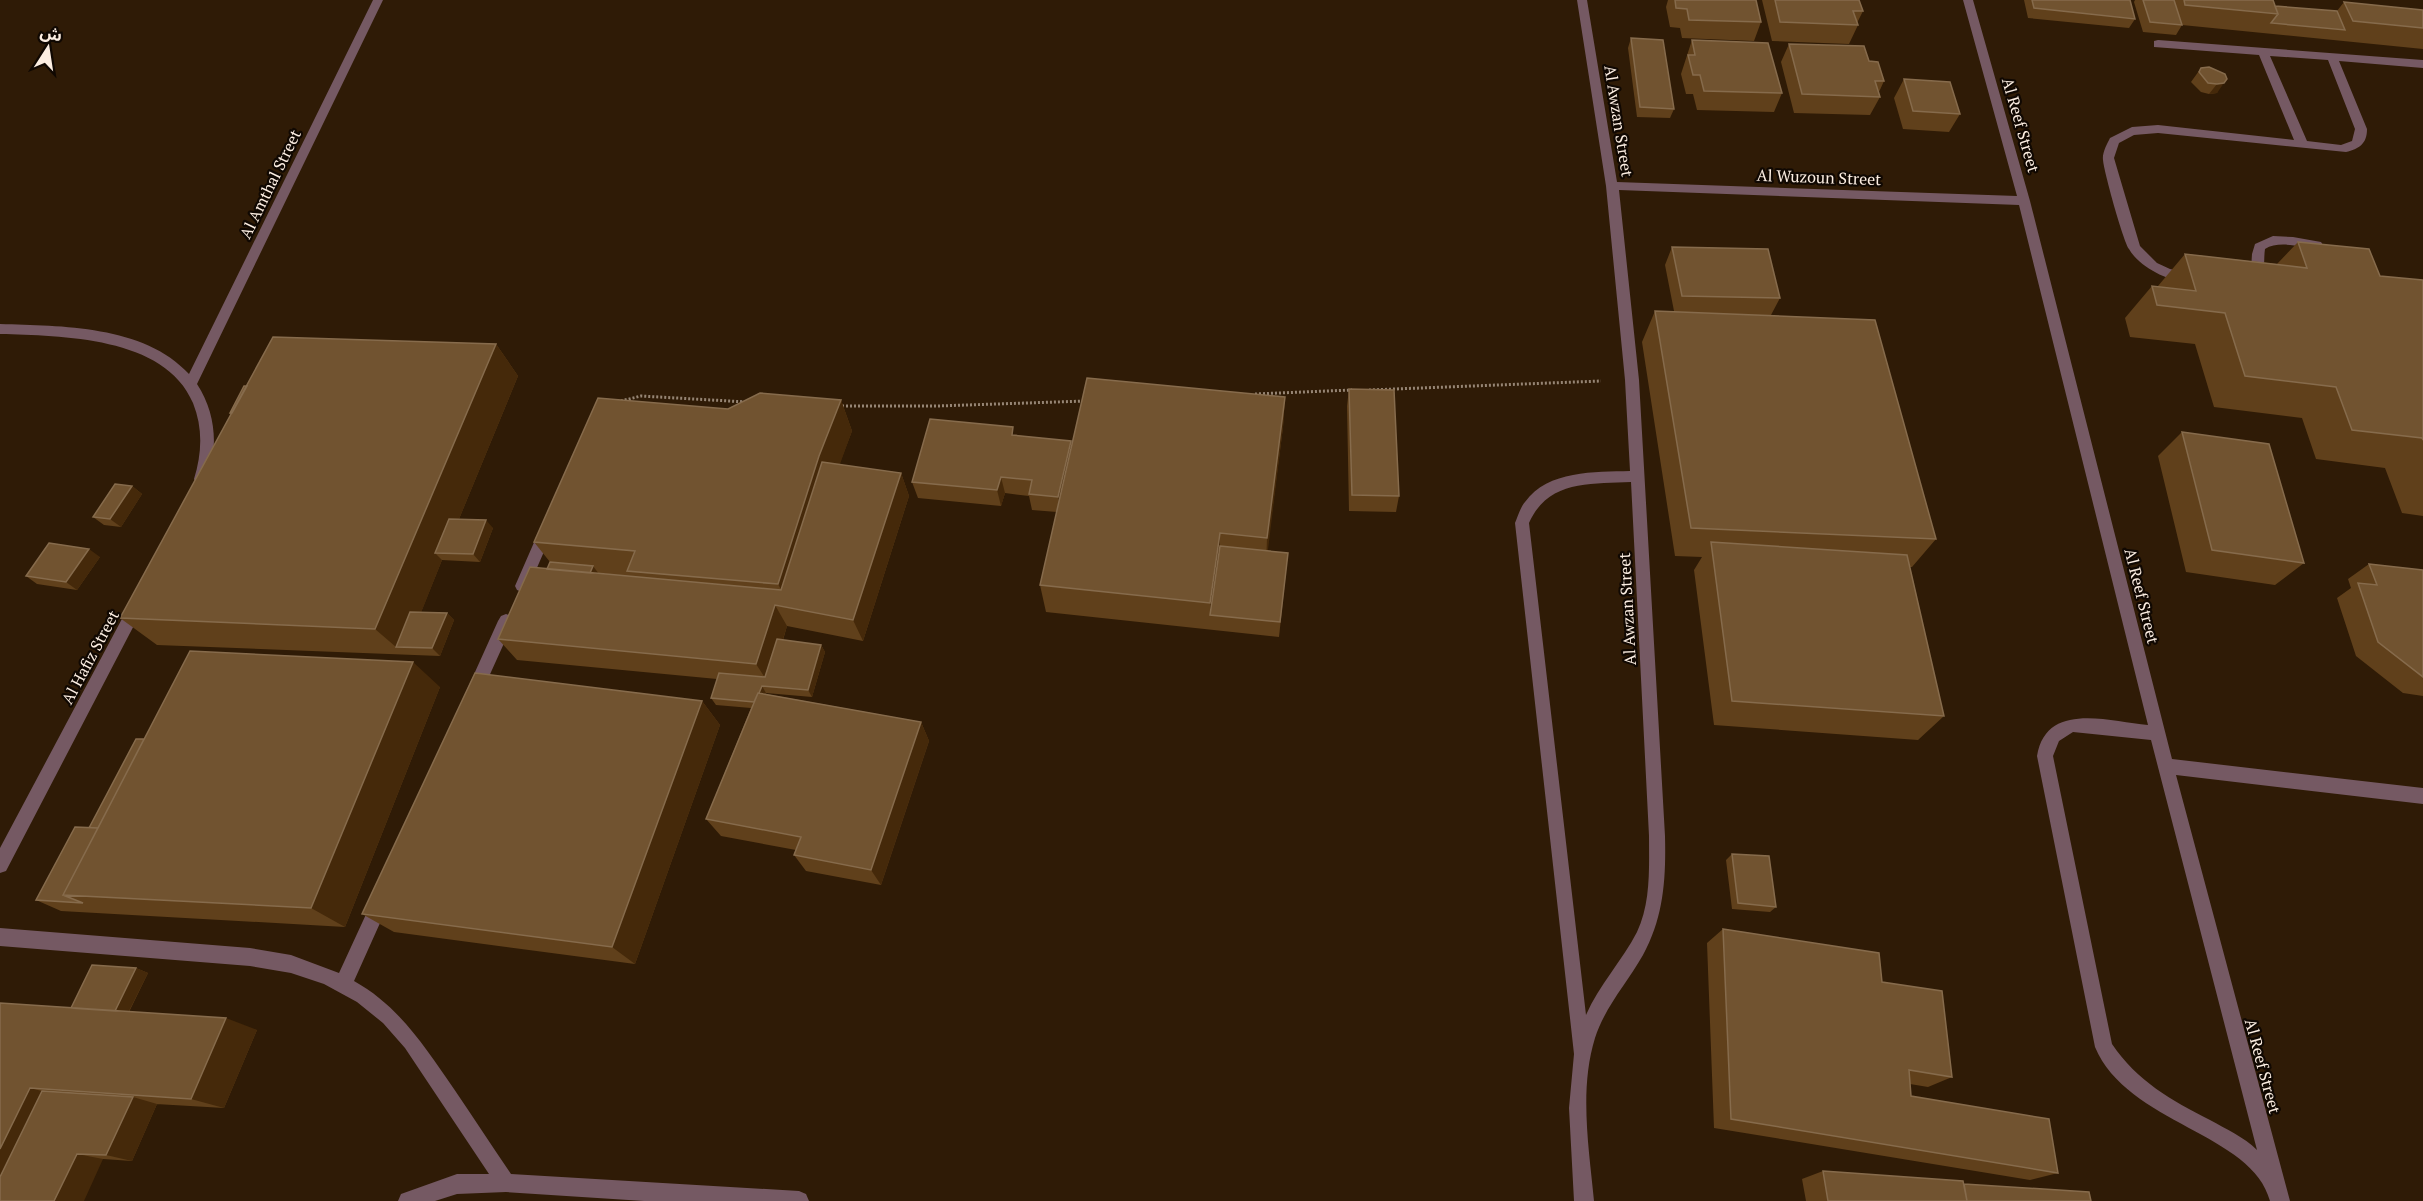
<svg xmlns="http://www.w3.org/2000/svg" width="2423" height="1201" viewBox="0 0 2423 1201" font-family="'PT Serif','Noto Sans Arabic',serif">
	<rect width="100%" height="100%" fill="#2f1b06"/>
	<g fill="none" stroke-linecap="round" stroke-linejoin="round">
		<path stroke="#968574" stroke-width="3" stroke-dasharray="2 2" stroke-linecap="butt" d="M1369,390L1601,381
			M1255,394L1352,390
			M617,402L641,396L747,402
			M838,406H937L1086,401"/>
		<path fill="#755963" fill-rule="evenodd" d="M373,0H383L197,384C216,413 218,446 208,479L206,483H196L194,479C202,453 203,428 193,403C165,336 61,336 0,334V324C61,326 144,325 189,374Z
			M1577,0H1587L1617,182L2017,196L1963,0H1973L2030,201L2172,759L2423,788V804L2176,775L2290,1201H2270C2253,1133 2127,1124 2095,1047L2037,756C2046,701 2108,721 2148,725L2019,205L1619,190L1639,380L1665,836C1666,878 1664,917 1643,955C1627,983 1605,1007 1595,1038C1579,1090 1589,1148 1594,1201H1574L1569,1108L1574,1054L1515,523C1518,516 1520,508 1525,502C1548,470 1595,472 1630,471L1625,380L1606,186ZM1631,482L1649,836C1649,867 1651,903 1637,932C1622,961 1599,985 1586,1015L1529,523C1548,480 1590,484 1631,482ZM2073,732L2151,740L2257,1150C2244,1137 2226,1129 2210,1120C2171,1100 2137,1081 2112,1044L2053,756L2059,741Z
			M2158,40L2423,60V68L2339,61L2367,129C2367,144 2359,149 2346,152L2158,133L2134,135L2119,143L2114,158L2140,246L2157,263L2170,269L2193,274L2194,277L2193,280C2173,286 2138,266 2129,249C2123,240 2104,172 2103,160C2102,153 2107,144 2110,138L2132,127L2158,125L2294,140L2259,55L2154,47V41ZM2270,56L2328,60L2355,129L2352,141L2341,145L2307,141Z
			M2273,236L2293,237L2321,242L2323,245L2317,250C2302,247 2279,240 2265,249C2263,263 2267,272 2255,282H2245L2244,279L2251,270L2252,254L2255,244Z
			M546,525L551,527L553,531L529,586L527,590L522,592L517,590L515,586L539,531L541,527Z
			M137,599L142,600L145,605L142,610L6,871L0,873V848L132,600Z
			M506,614L511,616L514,621L482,692L480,697L474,699L468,697L466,692L498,621L501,616Z
			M380,895L386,897L389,903L354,981C399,1006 425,1047 454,1089C473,1117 492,1146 511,1174L799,1191L806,1194L809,1201H644L506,1192L457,1194L435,1201H398L401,1194L457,1174H489L405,1048L383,1023L357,1002L324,984L291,973L250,966L0,946V928L250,948L291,955L339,973L374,897Z"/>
	</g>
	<path fill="#60401b" d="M1668,0H1756L1761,22L1754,41L1682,38L1680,28L1670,27L1666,7Z
		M1762,0H1859L1863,11L1857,23L1858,25L1849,44L1772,41Z
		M2024,0H2130L2135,19L2129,28L2028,18Z
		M2135,0H2273L2275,6L2337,11L2344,2L2423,10V49L2182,25L2176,35L2143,32L2134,2Z
		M1631,38L1674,109L1670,118L1637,117L1628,48Z
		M1692,40L1782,93L1774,112L1697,110L1693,94H1686L1681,74Z
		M1789,44L1869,61L1884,81L1879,92L1880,97L1870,115L1794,113L1781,62Z
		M2201,68L2225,74L2217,93L2209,94L2201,92L2191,82Z
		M1904,79L1960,114L1949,132L1903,129L1894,98Z
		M2298,242L2380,276L2423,280V516L2402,513L2385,468L2316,459L2302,418L2214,407L2195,344L2130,337L2125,318L2152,286H2158L2185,254L2277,264Z
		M1672,247L1780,298L1771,315L1936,539L1912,567H1910L1944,716L1918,740L1714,725L1694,570L1702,557L1675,556L1642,342L1655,311H1674L1665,265Z
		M496,344L518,376L459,519L493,528L480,562L442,560L421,612L447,613L454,620L440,656L157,645L120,618L231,414L230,413L247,386Z
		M1349,389L1399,496L1396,512L1349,511L1347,406Z
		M1285,397L1283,427L1267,551L1288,553L1279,637L1046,612L1040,585L1057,512L1032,510L1029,496L1005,493L1001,506L918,498L912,482L1014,435L1071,441L1072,446Z
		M841,400L852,431L839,465L901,473L909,496L863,641L787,626L783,640L821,645L825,652L812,697L766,693V694L921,722L929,741L881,885L806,871L794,855L796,850L721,836L706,819L751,708L716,705L711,698L717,679L517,660L498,639L547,569L550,562L534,542L728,409Z
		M2182,432L2304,563L2275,585L2186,572L2158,456Z
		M132,486L142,494L121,527L104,525L93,517Z
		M100,557L77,590L37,584L26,576Z
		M2369,564L2423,570V696L2403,693L2356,656L2337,598L2351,588L2348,579Z
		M440,687L345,927L61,911L36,900L89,828L144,739Z
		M702,701L720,725L635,964L394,932L362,914Z
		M1732,854L1776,907L1770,912L1732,909L1726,860Z
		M1723,929L1882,982L1952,1077L1928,1087L1910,1084L1911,1096L2058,1173L2030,1180L1714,1128L1707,943Z
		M136,968L148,973L129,1012L257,1030L224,1108L156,1104H157L132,1161L103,1159L0,1201V1003L71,1008Z
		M1823,1171L1964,1184L2091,1201H1806L1802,1179Z"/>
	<path fill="#45290a" d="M2224,83L2217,93L2209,94L2217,84Z
		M496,344L518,376L445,553H435L442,560L407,648L396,647L375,629Z
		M1285,397L1283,427L1266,566L1267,538Z
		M841,400L852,431L832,486L791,608L778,584L819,456Z
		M1071,441L1073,457L1061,513L1058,497Z
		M901,473L909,496L863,641L853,620Z
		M1001,477L1005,493L1001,506L997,490Z
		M132,486L142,494L121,527L110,519Z
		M486,520L493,528L480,562L473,554Z
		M1220,533V561L1210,615V603Z
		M89,549L100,557L77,590L66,582Z
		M593,566L599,574L586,585Z
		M775,605L787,626L769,684L756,664Z
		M447,613L454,620L440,656L432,648Z
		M821,645L825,652L812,697L808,690Z
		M413,662L440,687L345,927L311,908Z
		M762,686L766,693L761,709L757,702Z
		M702,701L720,725L635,964L612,947Z
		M921,722L929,741L881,885L871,870Z
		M136,968L148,973L124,1021L112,1017Z
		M226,1018L257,1030L224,1108L191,1099Z
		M30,1088L69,1098L0,1201V1149Z
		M133,1097L157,1104L132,1161L106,1155Z
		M77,1154L103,1159L84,1201H54Z"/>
	<path fill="#715330" stroke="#866b4c" stroke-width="1.5" d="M1675,0H1756L1761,22L1689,20L1687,9L1676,8Z
		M1775,0H1859L1863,11H1853L1858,25L1780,22Z
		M2032,0H2130L2135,19L2034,8Z
		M2143,0H2174L2182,25L2150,22Z
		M2184,0H2273L2278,14L2185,5Z
		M2344,2L2423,10V28L2353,21Z
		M2275,6L2337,11L2345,30L2271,23L2278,14Z
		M1631,38L1663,40L1674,109L1640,107Z
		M1692,40L1768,43L1782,93L1704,91L1700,75H1693L1688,55H1695Z
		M1789,44L1864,46L1869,61L1878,62L1884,81H1875L1880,97L1802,94Z
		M2209,67L2225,74L2227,79L2224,83L2217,84L2208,83L2199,72L2201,68Z
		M1904,79L1950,82L1960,114L1913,111Z
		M2298,242L2369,249L2380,276L2423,280V440L2422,438L2352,430L2336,387L2245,376L2225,313L2157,305L2152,286L2196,291L2185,254L2307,268Z
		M1672,247L1768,249L1780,298L1682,296Z
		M1655,311L1875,320L1936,539L1691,528Z
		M273,337L496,344L375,629L120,618Z
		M1087,378L1285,397L1267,538L1220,533L1210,603L1040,585Z
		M244,386H247L232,413H230Z
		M1349,389L1394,390L1399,496L1352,495Z
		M760,393L841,400L819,456L778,584L627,571L635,551L534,542L598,398L728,409Z
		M930,419L1013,427L1012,435L1071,441L1058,497L1029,494L1032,480L1001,477L997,490L912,482Z
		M2182,432L2269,444L2304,563L2212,550Z
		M822,462L901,473L853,620L775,605L756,664L498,639L530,567L781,590Z
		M115,484L132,486L110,519L93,517Z
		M449,519L486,520L473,554L435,553Z
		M1711,542L1907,555L1944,716L1732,701Z
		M49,543L89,549L66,582L26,576Z
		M1220,546L1288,553L1280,622L1210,615Z
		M550,562L593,566L590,573L547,569Z
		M2369,564L2423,570V677L2378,642L2358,583L2377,585Z
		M410,612L447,613L432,648L396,647Z
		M777,639L821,645L808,690L762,686L759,693H758L754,702L711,698L719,673L765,677Z
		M190,651L413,662L311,908L63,895Z
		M475,673L702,701L612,947L362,914Z
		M758,693L921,722L871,870L794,855L801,837L706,819Z
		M136,739H144L98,828H89Z
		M75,827L98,828L63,895L83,903L36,900Z
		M1732,854L1769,856L1776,907L1738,903Z
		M1723,929L1879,953L1882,982L1942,991L1952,1077L1909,1070L1911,1096L2049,1119L2058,1173L1731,1119Z
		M92,965L136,968L115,1011L71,1008Z
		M0,1003L226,1018L191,1099L30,1088L0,1149Z
		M42,1091L133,1097L106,1155L77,1154L54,1201H0V1177Z
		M1823,1171L1963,1181L1967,1201H1828Z
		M1964,1184L2089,1192L2091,1201H1967Z"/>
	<g text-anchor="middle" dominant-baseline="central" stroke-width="4.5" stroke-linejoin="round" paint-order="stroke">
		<g font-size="16" fill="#fceee2" stroke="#100802">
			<text transform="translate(1619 121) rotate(81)">Al Awzan Street</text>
			<text transform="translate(2021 125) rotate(74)">Al Reef Street</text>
			<text transform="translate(1819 177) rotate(2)">Al Wuzoun Street</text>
			<text transform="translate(270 184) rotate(-64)">Al Amthal Street</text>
			<text transform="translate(2142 596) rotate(76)">Al Reef Street</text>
			<text transform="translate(1627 609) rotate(-93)">Al Awzan Street</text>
			<text transform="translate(90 657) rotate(-62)">Al Hafiz Street</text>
			<text transform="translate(2263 1066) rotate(75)">Al Reef Street</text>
		</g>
	</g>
	<g transform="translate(48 48) rotate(12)" stroke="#100802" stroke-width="4.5" paint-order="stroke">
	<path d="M0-4.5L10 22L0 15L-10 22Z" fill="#fceee2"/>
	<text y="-9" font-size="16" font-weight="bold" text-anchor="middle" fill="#fceee2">ش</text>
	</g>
</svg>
